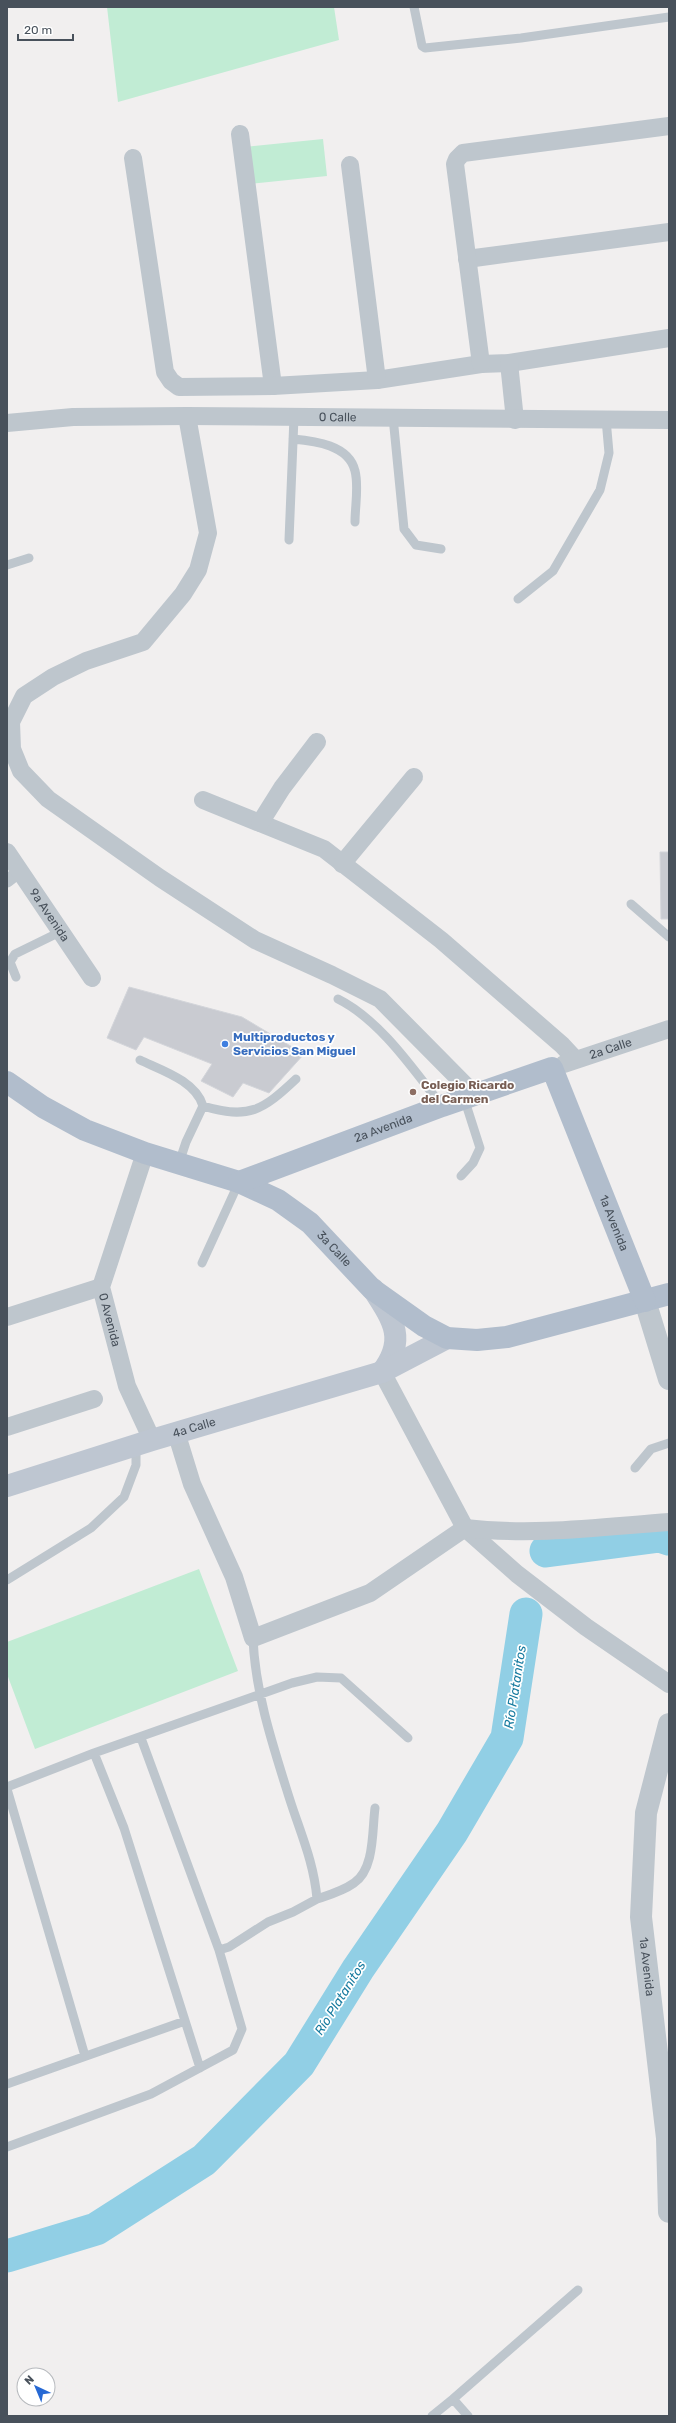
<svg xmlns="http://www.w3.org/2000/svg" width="676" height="2423" viewBox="0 0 676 2423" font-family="Rubik,sans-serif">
	<rect width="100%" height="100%" fill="#f1efef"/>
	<path fill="#c1ecd4" d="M107,7H334L339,40L118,102Z
		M323,139L327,176L249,184L245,147Z
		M199,1569L238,1671L35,1749L7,1674V1642Z"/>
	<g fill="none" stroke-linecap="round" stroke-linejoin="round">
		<path stroke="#91cfe5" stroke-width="33" d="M546,1551L660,1536L669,1539
			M7,2256L96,2229L204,2160L299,2064L358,1969L452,1832L507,1738L526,1614"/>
	</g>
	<path fill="#c9cbd1" stroke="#d3d5da" d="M660,852H669V919H661Z
		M129,987L242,1017L304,1054L269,1093L243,1083L233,1097L201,1081L212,1064L144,1037L136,1050L107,1038Z"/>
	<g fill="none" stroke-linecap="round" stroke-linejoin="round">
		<path stroke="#bec6cd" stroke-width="9" d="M414,7L422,46L425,48L521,38L669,17
			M393,417L404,529L416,545L441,549
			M293,439C315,441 349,445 355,471C359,486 355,506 355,522
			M289,540L294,417
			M7,565L29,558
			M518,599L553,571L600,490L609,453L606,419
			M631,904L669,937
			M16,977L10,962L15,954L60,932
			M338,999C380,1020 413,1069 442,1106
			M140,1060C161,1070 196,1081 203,1106L186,1142L179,1163
			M203,1106C249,1120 263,1110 296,1079
			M461,1176L473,1163L480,1148L464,1098
			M202,1263L239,1182
			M635,1468L651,1449L669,1443
			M7,1580L91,1528L124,1497L136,1465V1446
			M141,1738L219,1950
			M94,1753L124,1828L200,2068
			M7,1787L94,1753L292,1683L317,1677L341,1678L408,1738
			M7,1789L85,2056
			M317,1899C329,1895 343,1891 354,1883C375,1869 372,1830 375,1808
			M7,2084L185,2021
			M7,2147L151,2094L233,2050L242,2029L219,1950L229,1947L268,1922L293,1912L317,1899C314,1862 300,1832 289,1797C273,1746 255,1692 253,1638
			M432,2416L453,2399
			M468,2416L453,2399L578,2290"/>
		<path stroke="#bec6cd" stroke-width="13" d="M7,881L20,871"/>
		<g stroke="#bec6cd" stroke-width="18">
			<path d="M240,134L273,386"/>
			<path d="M133,158L165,372L171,381L179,387L273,386L377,380L481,364L509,363L669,338"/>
			<path d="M350,165L377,380"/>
			<path d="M467,259L669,232"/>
			<path d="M509,363L515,420"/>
			<path d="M481,364L455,164L457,159L463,153L669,126"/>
			<path d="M187,416L208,533L198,570L183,594L143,642L86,661L53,677L24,696L11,722L12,749L21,771L48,799L160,878L255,940L332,975L380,999L475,1095"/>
			<path id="s1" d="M7,423L73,417L187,416L669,420"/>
			<path d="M203,800L324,849L441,940L562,1045L575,1059"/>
			<path d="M260,823L282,788L317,742"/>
			<path id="s2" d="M7,852L92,978"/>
			<path d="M342,864L414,777"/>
			<path id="s3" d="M564,1064L669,1029"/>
			<path id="s4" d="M145,1153L101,1287L127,1386L152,1440"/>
			<path d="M7,1317L101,1287"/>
			<path d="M382,1372L465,1528L517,1574L586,1627L669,1684"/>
			<path d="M7,1427L94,1399"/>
			<path d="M176,1432L192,1484L234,1577L253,1638L370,1593L465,1528C533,1536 601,1527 669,1522"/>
		</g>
		<g stroke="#bec6cd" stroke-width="22">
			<path d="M645,1301L669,1379"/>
			<path id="s5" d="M669,1724L646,1813L641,1917L667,2138L669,2212"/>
		</g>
		<g stroke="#bec6d1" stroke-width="22">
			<path d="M373,1289C393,1320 407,1339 382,1372"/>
			<path id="s6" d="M7,1486L152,1440L382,1372L447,1338"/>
		</g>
		<g stroke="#b1bdcc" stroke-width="22">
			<path id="s7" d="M7,1082L43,1107L85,1130L145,1153L239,1182L278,1200L310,1223L372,1289L424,1326L447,1338L477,1340L507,1337L669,1294"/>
			<path id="s8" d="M239,1182L442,1106L552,1068L645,1301"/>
		</g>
	</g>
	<circle fill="#3f7fe0" stroke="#fff" stroke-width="1.5" cx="225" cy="1044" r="4"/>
	<circle fill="#8d6e63" stroke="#fff" stroke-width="1.5" cx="413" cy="1092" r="4"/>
	<g text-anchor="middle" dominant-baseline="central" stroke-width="3.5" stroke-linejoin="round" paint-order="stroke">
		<g font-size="12" fill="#48515b" stroke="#fff">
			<text stroke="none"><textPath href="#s1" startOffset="331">0 Calle</textPath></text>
			<text stroke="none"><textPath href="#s2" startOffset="76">9a Avenida</textPath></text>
			<text stroke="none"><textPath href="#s3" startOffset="49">2a Calle</textPath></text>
			<text stroke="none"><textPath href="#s8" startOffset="154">2a Avenida</textPath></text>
			<text stroke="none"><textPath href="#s8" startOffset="500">1a Avenida</textPath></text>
			<text stroke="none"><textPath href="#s7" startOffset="372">3a Calle</textPath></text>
			<text stroke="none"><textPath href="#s4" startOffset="175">0 Avenida</textPath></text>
			<text stroke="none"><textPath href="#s6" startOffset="196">4a Calle</textPath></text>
			<text stroke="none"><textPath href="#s5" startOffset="246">1a Avenida</textPath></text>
		</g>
		<g font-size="12" font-weight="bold" fill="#366cbe" stroke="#fff" text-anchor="start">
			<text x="233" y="1037">Multiproductos y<tspan x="233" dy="14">Servicios San Miguel</tspan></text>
		</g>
		<g font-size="12" font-weight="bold" fill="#785e54" stroke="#fff" text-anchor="start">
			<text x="421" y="1085">Colegio Ricardo<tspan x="421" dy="14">del Carmen</tspan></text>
		</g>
		<g font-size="13" font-style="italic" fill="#177b9f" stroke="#fff">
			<text transform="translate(515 1687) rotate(-81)">Río Platanitos</text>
			<text transform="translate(340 1998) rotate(-58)">Río Platanitos</text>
		</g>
	</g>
	<rect width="676" height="2423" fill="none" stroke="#48515b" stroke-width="16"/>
	<g transform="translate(36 2387) rotate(316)"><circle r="19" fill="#ffffff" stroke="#b6b9bd"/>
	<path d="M0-3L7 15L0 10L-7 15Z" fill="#2769d4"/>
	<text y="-6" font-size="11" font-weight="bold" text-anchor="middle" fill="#48515b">N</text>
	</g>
	<path d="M18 34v6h55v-6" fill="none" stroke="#48515b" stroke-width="2"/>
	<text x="24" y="34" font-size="12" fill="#48515b" stroke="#ffffff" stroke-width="3" paint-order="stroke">20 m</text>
</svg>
